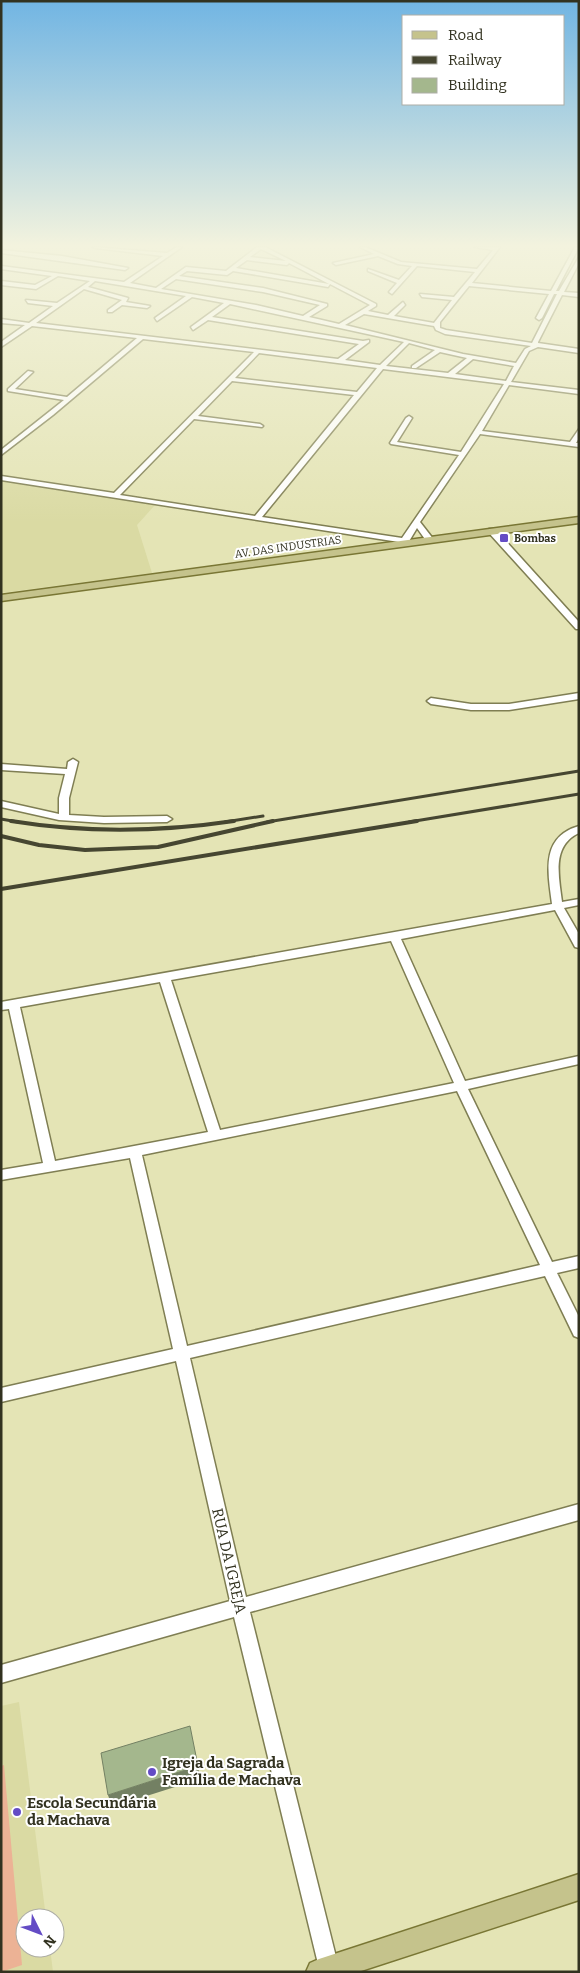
<svg xmlns="http://www.w3.org/2000/svg" width="580" height="1973" viewBox="0 0 580 1973" font-family="Bitter,serif">
	<rect width="100%" height="100%" fill="#e4e4b5"/>
	<path fill="#dadaa3" d="M1,481L155,505L137,525L152,573L1,593Z
		M19,1702L46,1918H25V1948H50L53,1972H1V1706Z"/>
	<path fill="#ecb295" d="M4,1765L22,1965L1,1972V1766Z"/>
	<g fill="none" stroke-linecap="round" stroke-linejoin="round">
		<defs>
			<path id="minor" d="M93,247L167,253L177,247H182L130,283L156,288L186,267L226,271L257,247H265L376,304V306L368,311L388,315L403,302L405,305L394,316L434,323L452,300L422,297L420,294L454,297L475,272L417,266L392,294L389,292L397,283L368,271V269L399,280L412,266L398,264L378,256L336,265L333,263L374,254L360,247H365L401,262L477,269L493,250L475,247H500L472,283L551,291L575,247H579L556,291H559L579,257V263L564,292L579,293V297L562,295L538,342V343L579,349V353L538,347L529,351L511,382L579,390V394L509,385L482,431L570,442L579,429V438L576,443H579V447L480,434L420,522L434,540L433,542H427L417,528L408,543L402,546L398,544L399,542L1,480V476L114,493L254,352L143,339L53,415L1,455V450L64,400L8,391V389L28,371L33,372L15,389L67,397L137,338L32,326L1,347V342L25,325L1,323V319L29,323L53,306L28,303L26,300L57,303L90,281L58,276L36,289L1,285V281L35,285L52,276L1,269V266L124,282L163,256L95,248ZM261,249L286,261L250,257ZM247,260L287,265L289,263L329,284L236,268ZM187,271L227,275L233,271L328,287L330,284L370,305L339,324L309,317L327,306V304L263,288L179,276ZM176,279L263,292L320,305L303,316L256,305L161,289ZM95,281L186,296L155,318L157,321L192,297L224,303L191,327L193,330L208,320L359,344L338,359L36,323L84,289L122,300L108,310V312H112L122,305L147,308L150,306L126,302L128,298L88,287ZM469,286L549,294L536,318L539,320L542,318L554,294H557L532,343L446,330L440,328V322ZM230,304L404,342L380,365L345,360L369,342V340L363,341L212,317ZM364,314L434,326L436,330L445,334L531,346L525,349L516,363L463,354L345,325ZM409,343L435,350L412,366V368H416L440,352L467,358L448,373L386,366ZM259,353L377,368L357,392L235,378ZM473,359L514,366L506,381L455,374ZM383,369L504,384L461,452L397,442L412,418L409,416L406,418L390,443L391,444L459,455L402,538L262,517ZM232,381L354,395L255,516L120,495L194,419L262,427L263,426L260,424L198,416Z
				M1,250L62,256L128,268L125,270L1,253Z
				M489,529H495L579,622V629H576L489,533Z
				M579,693V699L509,710H471L431,704L427,701L431,698L471,704H509Z
				M73,759L78,762L69,798V815L104,817L167,816L172,819L167,822L104,823L59,820L1,807V801L59,814V798L65,774L1,770V764L67,769L68,762Z
				M579,826V833C551,846 559,877 562,902L579,899V905L564,908L579,934V948L575,947L555,910L401,939L465,1081L579,1056V1064L468,1089L552,1262L579,1256V1268L557,1273L579,1317V1338L574,1336L545,1276L190,1358L246,1597L579,1504V1520L250,1612L339,1969L338,1972H320L234,1617L1,1683V1665L230,1601L176,1361L1,1402V1388L173,1349L130,1158L1,1180V1170L43,1163L9,1009L1,1010V1002L552,904C548,873 540,837 579,826ZM391,941L454,1083L220,1130L171,980ZM160,982L208,1132L55,1161L20,1007ZM457,1091L540,1265L187,1346L142,1155Z"/>
			<path id="major" d="M579,517V523L1,601V595Z
				M579,1874V1900L358,1972H306L310,1963L319,1959Z"/>
		</defs>
		<use href="#minor" stroke="#7f7e53" stroke-width="3"/>
		<use href="#major" stroke="#797634" stroke-width="3"/>
		<use href="#minor" fill="#fff" fill-rule="evenodd"/>
		<use href="#major" fill="#c5c38c" fill-rule="evenodd"/>
		<path stroke="#464631" stroke-width="3" d="M1,819L18,822
			M225,822L263,816
			M267,822L579,771
			M409,822L579,794"/>
		<path stroke="#464631" stroke-width="4" d="M11,821C85,833 160,832 234,821
			M1,836L39,845L85,850L158,847L273,821
			M1,889L417,821"/>
	</g>
	<path fill="#738063" d="M198,1766L200,1779L112,1807L108,1795Z"/>
	<path fill="#a4b78d" stroke="#738063" d="M190,1726L198,1766L108,1795L101,1753Z"/>
	<linearGradient id="sky" x2="0" y2="1"><stop stop-color="#71b5e3"/><stop offset="0.47" stop-color="#f3f3de"/><stop offset="1" stop-color="#f3f3de" stop-opacity="0"/></linearGradient>
	<rect width="580" height="523" fill="url(#sky)"/>
	<g fill="#644cc5" stroke="#fff" stroke-width="2">
		<rect x="499" y="533" width="10" height="10" rx="2.5"/>
		<circle cx="152" cy="1772" r="5"/>
		<circle cx="17" cy="1812" r="5"/>
	</g>
	<g text-anchor="middle" dominant-baseline="central" stroke-width="4" stroke-linejoin="round" paint-order="stroke">
		<g font-size="11" font-weight="bold" fill="#323220" stroke="#fff" text-anchor="start">
			<text x="514" y="538">Bombas</text>
		</g>
		<g font-size="11" fill="#323220" stroke="#fff">
			<text transform="translate(288 547) rotate(-8)">AV. DAS INDUSTRIAS</text>
		</g>
		<g font-size="15" fill="#323220" stroke="#fff">
			<text transform="translate(229 1561) rotate(77)">RUA DA IGREJA</text>
		</g>
		<g font-size="15" font-weight="bold" fill="#323220" stroke="#fff" text-anchor="start">
			<text x="162" y="1763">Igreja da Sagrada<tspan x="162" dy="17">Família de Machava</tspan></text>
			<text x="27" y="1803">Escola Secundária<tspan x="27" dy="17">da Machava</tspan></text>
		</g>
	</g>
	<rect width="580" height="1973" fill="none" stroke="#323220" stroke-width="5"/>
	<rect x="402" y="15" width="162" height="90" fill="#ffffff" stroke="#adada6"/>
	<rect x="412" y="31" width="25" height="8" fill="#c5c38c" stroke="#adada6"/>
	<text x="448" y="40" font-size="15" fill="#323220">Road</text>
	<rect x="412" y="56" width="25" height="8" fill="#464631" stroke="#adada6"/>
	<text x="448" y="65" font-size="15" fill="#323220">Railway</text>
	<rect x="412" y="78" width="25" height="15" fill="#a4b78d" stroke="#adada6"/>
	<text x="448" y="90" font-size="15" fill="#323220">Building</text>
	<g transform="translate(40 1933) rotate(132)"><circle r="24" fill="#ffffff" stroke="#adada6"/>
	<path d="M0-4L9 19L0 12L-9 19Z" fill="#644cc5"/>
	<text y="-8" font-size="14" font-weight="bold" text-anchor="middle" fill="#323220">N</text>
	</g>
</svg>
